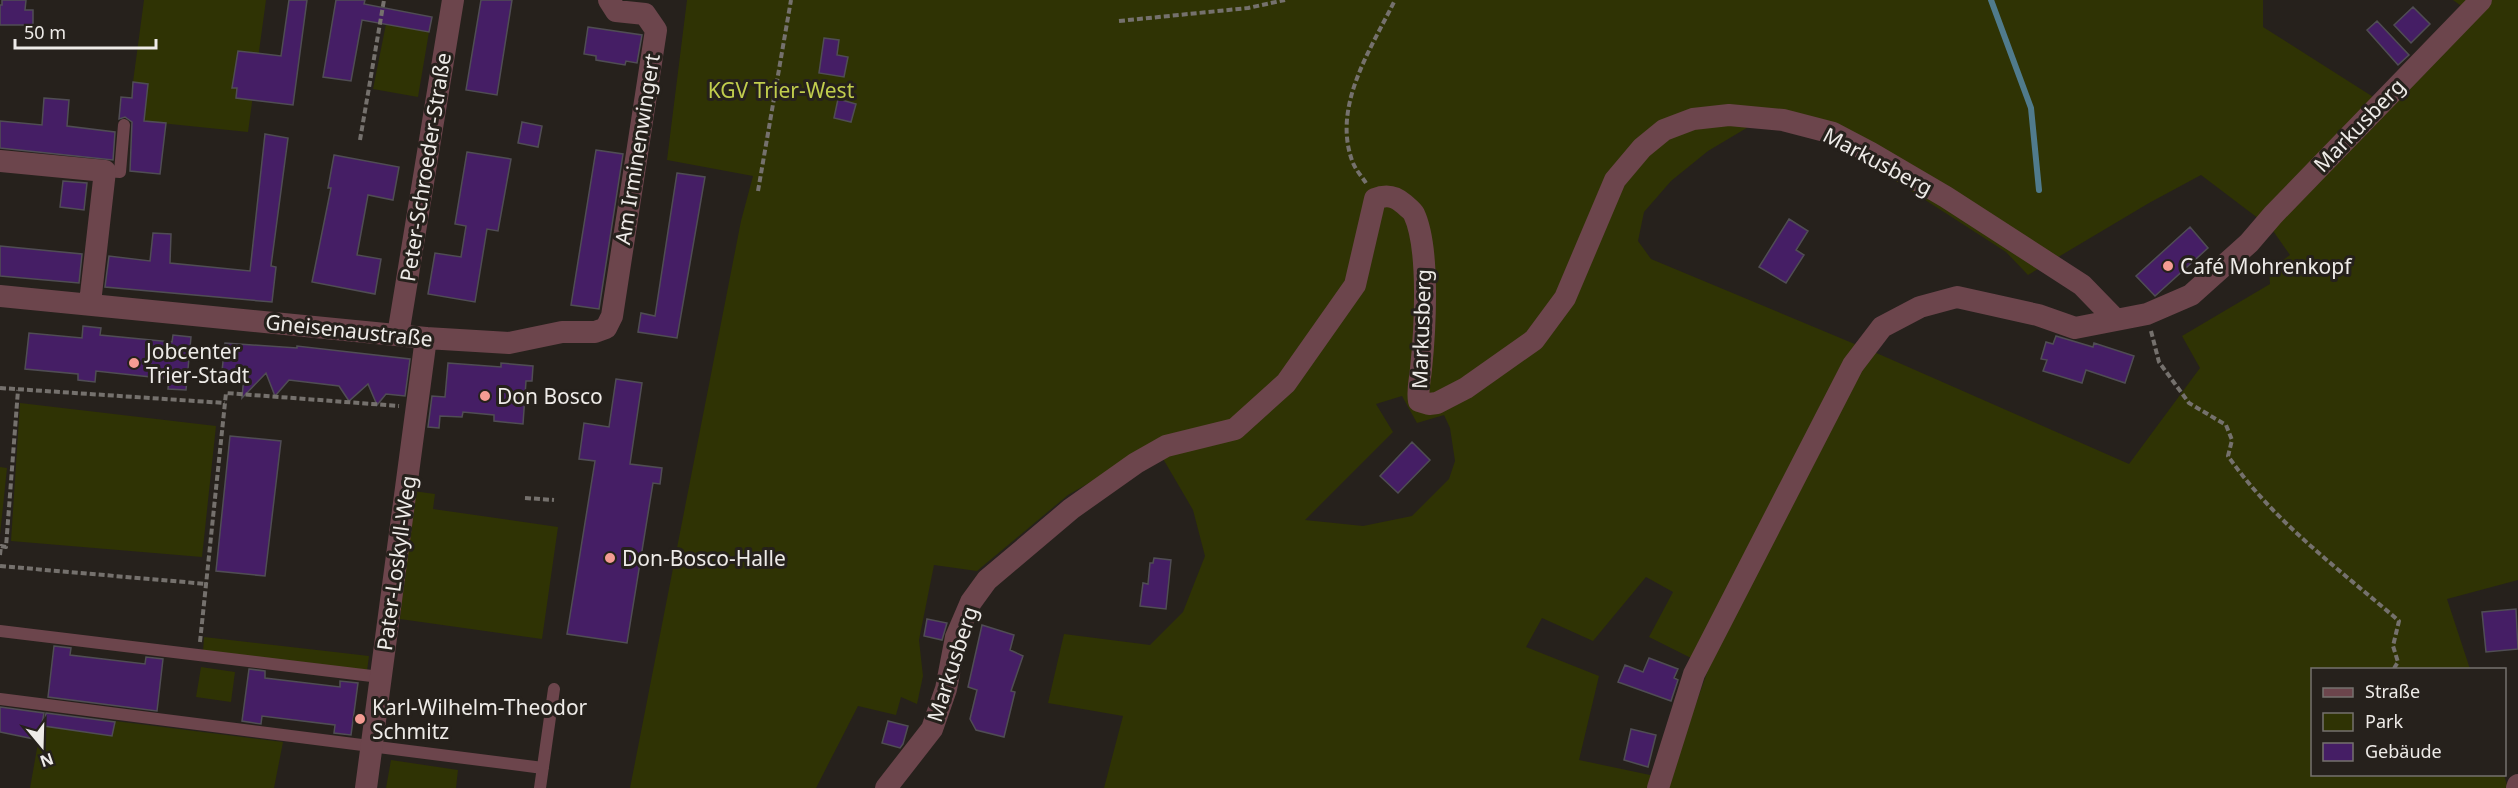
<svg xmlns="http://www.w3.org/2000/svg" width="2518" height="788" viewBox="0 0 2518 788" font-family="'Noto Sans',sans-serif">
	<rect width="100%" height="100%" fill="#26211c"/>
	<path fill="#2f3304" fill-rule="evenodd" d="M144,0H266L248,132L131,120L133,82Z
		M687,0H2263V27L2389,107L2478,18L2453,0H2518V580L2447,599L2470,669L2312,670V774L2504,775L2508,788H1104L1123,716L1048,703L1064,634L1150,645L1183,612L1205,556L1193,510L1155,445L1068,495L977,571L934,565L919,640L923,676L917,704L901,697L896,715L858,706L816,788H630L741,221L753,176L667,160ZM1750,126L1793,131L1843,147L2006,252L2028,275L2149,203L2201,175L2271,228L2290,255L2269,270L2270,284L2182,336L2200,368L2129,464L1881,355L1651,259L1638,241L1644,212L1671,181L1708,151ZM1402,396L1417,423L1444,415L1450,428L1455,461L1449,479L1412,516L1363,526L1305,520L1393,432L1376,404ZM1646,577L1673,592L1649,637L1709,667L1669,779L1579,760L1599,676L1526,647L1542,618L1593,641Z
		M386,24L429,32L418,97L373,89Z
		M20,403L216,426L202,557L11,541Z
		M0,467L7,468L0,535Z
		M413,491L435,494L433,509L558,527L542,639L400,619Z
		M204,637L369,656L367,671L203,652Z
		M201,667L235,672L231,702L196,697Z
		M115,721L283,742L274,788H30L41,726L112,735Z
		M391,760L458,770L456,788H386Z"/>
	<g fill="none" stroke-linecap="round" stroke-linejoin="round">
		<path stroke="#507b8c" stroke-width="6" d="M1991,0L2031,108L2039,190"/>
	</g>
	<path fill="#451e65" stroke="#504d54" stroke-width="1.5" d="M2,0H26L25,10H33V25H0V5H2Z
		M289,0H307L293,105L236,98L237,88H232L238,51L281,56Z
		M336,0H365L364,4L432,17L429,32L362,20L351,81L323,77Z
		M481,0H512L497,95L466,90Z
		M2413,7L2430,24L2411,43L2394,25Z
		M2377,21L2409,55L2398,65L2367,30Z
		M588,27L642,35L637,63L626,61L625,65L596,60V56L584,54Z
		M824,38L839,40L837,55L848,57L844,77L819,73Z
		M133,82L148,84L144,121L166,123L160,174L130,171L132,122L125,117L119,119L121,97L132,98Z
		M44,98L69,100L67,126L115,132L113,160L0,148V121L42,125Z
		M838,99L856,104L851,122L834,118Z
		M522,122L542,126L538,147L518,143Z
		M265,134L288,138L271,266L276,267L272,302L105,287L109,256L150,261L153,233L171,234L170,263L250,271Z
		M596,150L623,154L599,309L571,305Z
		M467,152L511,159L498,231L487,229L475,302L428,294L435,253L461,257L466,226L455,224Z
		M334,155L399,167L393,200L368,195L357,255L381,259L375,294L312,282L331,188H328Z
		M677,173L705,177L677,338L638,332L641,313L655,316Z
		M63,181L87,183L84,210L60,207Z
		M1789,219L1808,231L1796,250L1804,255L1786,283L1759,267Z
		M2190,227L2208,248L2155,296L2136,276Z
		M0,246L82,254L79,283L0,276Z
		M83,326L101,328L100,335L172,342L173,335L191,337L186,390L168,389L169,379L96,371L95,382L78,380V374L25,369L29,333L82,338Z
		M2056,336L2093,347L2094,343L2134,356L2125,383L2086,370L2082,383L2043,371L2047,360L2041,359L2046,342L2053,344Z
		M225,343L297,348V346L410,359L405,396L386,394L377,405L368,384L349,401L339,386L289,380L275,396L266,373L242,398L244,375L222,371Z
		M448,363L501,367V363L533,366L532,381H526L523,424L494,421V415L463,412L462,417L440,416L439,428L428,427L432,396L445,397Z
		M616,379L642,383L630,464L662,468L660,484L653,483L627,643L567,634L595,461L579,459L584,423L609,427Z
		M230,436L281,441L265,576L216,571Z
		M1412,442L1430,460L1398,493L1380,476Z
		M1154,558L1171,560L1166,609L1140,606L1143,583L1148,584L1150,563H1153Z
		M2516,609L2518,649L2486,652L2482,612Z
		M927,619L947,623L942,640L924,636Z
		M982,625L1014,635L1010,650L1023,656L1011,691L1015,692L1004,737L976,730L970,719L977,690L968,687Z
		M54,646L71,648L70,655L145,664L146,657L163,659L157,711L48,697Z
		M1649,658L1678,669L1674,678L1678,680L1671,701L1618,682L1625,665L1643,672Z
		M249,669L265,671V678L340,687V681L358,683L351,735L334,733L335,725L262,716L261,724L242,721Z
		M0,707L44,713L39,740L0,732Z
		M46,713L115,722L112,736L44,726Z
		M888,721L908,726L903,744L900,748L882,743Z
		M1631,729L1656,735L1648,767L1624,760Z"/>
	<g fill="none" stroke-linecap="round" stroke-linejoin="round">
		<path stroke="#75716d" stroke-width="4" stroke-dasharray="6 3" stroke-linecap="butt" d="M1119,21L1248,8L1285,0
			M360,140L384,0
			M1366,183C1362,177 1356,170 1353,163C1331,107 1371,49 1395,0
			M758,191L791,0
			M2151,331L2159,362L2189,403L2226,425L2232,440L2228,456C2274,522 2339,569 2399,621L2393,646L2398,662L2393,670
			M0,388L225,403
			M525,498L554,500
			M0,555L1,546L6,547L18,390
			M0,566L207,584
			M200,642L226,393L399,406"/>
		<path stroke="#6c454c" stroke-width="12" d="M105,171L120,172L124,125
			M0,631L380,677
			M0,699L543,768
			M540,788L554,689"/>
		<path stroke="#6c454c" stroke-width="22" d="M0,161L105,171L90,303
			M0,296L426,338L509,343L562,332H595L606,328L612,316L656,30L645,14L616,11L609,0
			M398,335L453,0
			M366,788L426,338
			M886,788L932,729L946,689L956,637L971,602L987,580L1071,509L1136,463L1166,446L1235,429L1286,383L1355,285L1375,199C1387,194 1395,196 1404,204C1407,207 1412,210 1414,214C1430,248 1425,331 1421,369C1420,381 1417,390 1419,401L1429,404L1437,403L1466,388L1534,340L1565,298L1615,180L1642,148L1664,130L1693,119L1729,115L1783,120L1833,133L1871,153L1946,197L2082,285L2116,320
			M1658,788L1694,674L1853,365L1882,327L1920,307L1957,297L2038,315L2075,328L2147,314L2191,295L2249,243L2273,215L2481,0
			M2517,788L2518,785"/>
	</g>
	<g fill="#f59c93" stroke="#26211c" stroke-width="2">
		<circle cx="2168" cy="266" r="6"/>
		<circle cx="134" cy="363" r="6"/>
		<circle cx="485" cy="396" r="6"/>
		<circle cx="610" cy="558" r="6"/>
		<circle cx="360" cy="719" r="6"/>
	</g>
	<g text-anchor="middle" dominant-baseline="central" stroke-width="6" stroke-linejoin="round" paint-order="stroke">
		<g font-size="21" fill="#c1cd4d" stroke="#26211c">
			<text x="781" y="90">KGV Trier-West</text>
		</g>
		<g font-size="21" fill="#eeebe8" stroke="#26211c">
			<text transform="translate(2359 125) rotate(-46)">Markusberg</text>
			<text transform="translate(637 149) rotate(-81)">Am Irminenwingert</text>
			<text transform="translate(1878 161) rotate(28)">Markusberg</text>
			<text transform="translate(425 167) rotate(-81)">Peter-Schroeder-Straße</text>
			<text transform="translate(1421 329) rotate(-88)">Markusberg</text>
			<text transform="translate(349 330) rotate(6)">Gneisenaustraße</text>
			<text transform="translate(396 563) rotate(-82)">Pater-Loskyll-Weg</text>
			<text transform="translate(952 664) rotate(-72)">Markusberg</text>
		</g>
		<g font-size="21" fill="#eeebe8" stroke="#26211c" text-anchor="start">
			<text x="2180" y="266">Café Mohrenkopf</text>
			<text x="146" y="351">Jobcenter<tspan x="146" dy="24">Trier-Stadt</tspan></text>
			<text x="497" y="396">Don Bosco</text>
			<text x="622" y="558">Don-Bosco-Halle</text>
			<text x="372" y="707">Karl-Wilhelm-Theodor<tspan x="372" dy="24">Schmitz</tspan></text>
		</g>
	</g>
	<rect x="2311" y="668" width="195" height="108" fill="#26211c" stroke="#76726e" stroke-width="1.5"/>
	<rect x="2323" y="688" width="30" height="9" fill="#6c454c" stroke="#76726e" stroke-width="1.5"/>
	<text x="2365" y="698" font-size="18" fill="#eeebe8">Straße</text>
	<rect x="2323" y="713" width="30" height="18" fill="#2f3304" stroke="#76726e" stroke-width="1.5"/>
	<text x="2365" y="728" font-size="18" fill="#eeebe8">Park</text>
	<rect x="2323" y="743" width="30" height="18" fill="#451e65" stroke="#76726e" stroke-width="1.5"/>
	<text x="2365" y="758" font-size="18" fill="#eeebe8">Gebäude</text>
	<g transform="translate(42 746) rotate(161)" stroke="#26211c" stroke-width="4.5" paint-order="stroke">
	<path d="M0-4.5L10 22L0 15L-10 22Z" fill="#eeebe8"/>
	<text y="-9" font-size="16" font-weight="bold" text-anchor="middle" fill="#eeebe8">N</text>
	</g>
	<path d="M15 39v9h141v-9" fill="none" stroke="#eeebe8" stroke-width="3"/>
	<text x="24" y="39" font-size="18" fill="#eeebe8" stroke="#26211c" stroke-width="4.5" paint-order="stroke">50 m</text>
</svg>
